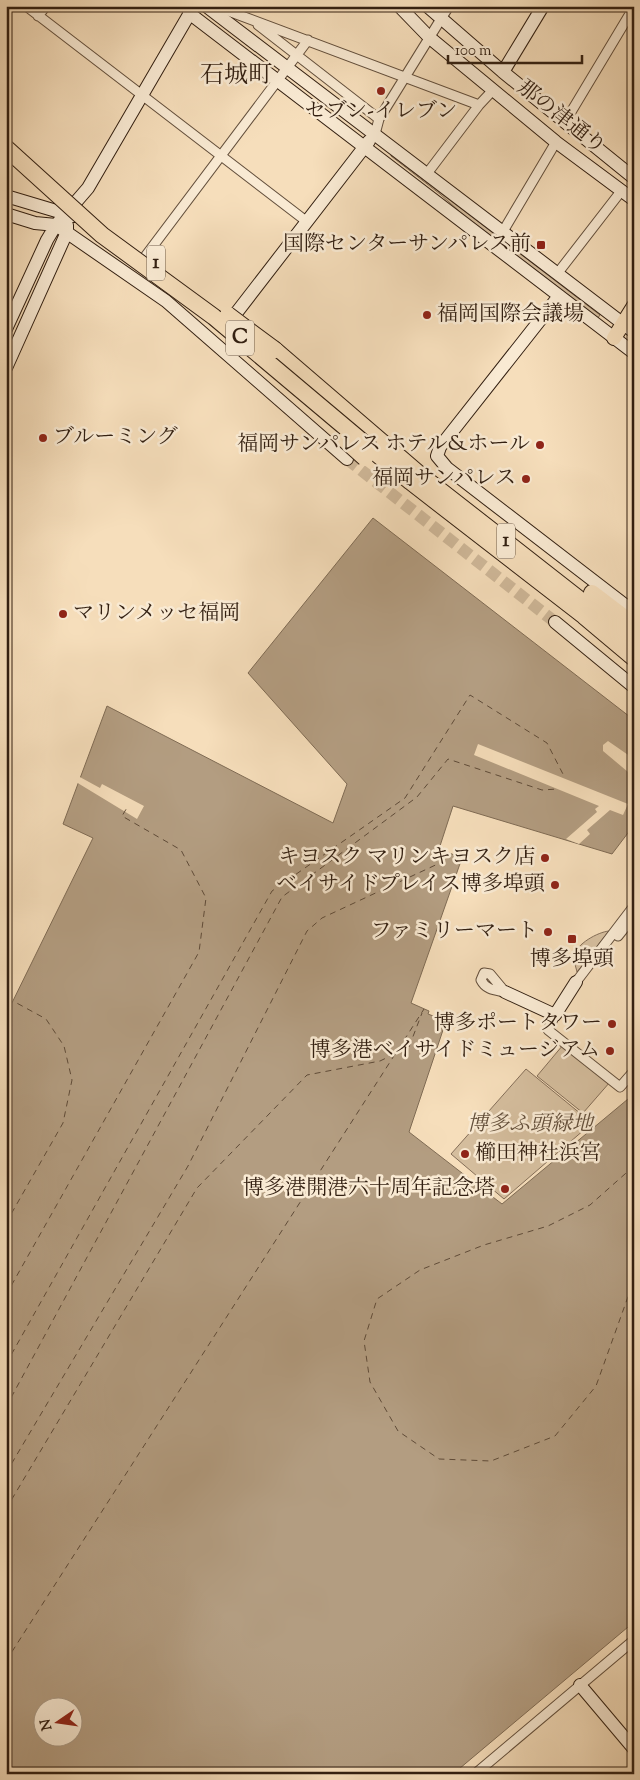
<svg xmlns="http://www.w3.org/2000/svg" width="640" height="1780" viewBox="0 0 640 1780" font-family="'Sorts Mill Goudy','Noto Serif JP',serif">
	<rect width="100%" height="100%" fill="#f6debb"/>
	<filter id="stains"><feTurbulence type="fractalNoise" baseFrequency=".004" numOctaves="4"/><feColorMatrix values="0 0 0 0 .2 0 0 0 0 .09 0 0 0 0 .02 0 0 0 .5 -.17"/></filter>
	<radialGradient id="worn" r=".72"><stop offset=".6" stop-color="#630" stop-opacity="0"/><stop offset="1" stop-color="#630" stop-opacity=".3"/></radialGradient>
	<path fill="#d5be9e" stroke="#846e58" d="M391,156V155L600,315L597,319L469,220L440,194Z
		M609,931L577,972C576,967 573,960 574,956C576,944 598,932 609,931Z
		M563,1045L610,1082L583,1113L537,1076Z
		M526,1069L592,1123L504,1199L451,1154Z"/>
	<path fill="#b39d81" stroke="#7f6b54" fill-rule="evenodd" d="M373,518L634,720V825L612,854L453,806L439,849L462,858L411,1003L429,1011L428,1014L446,1021L409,1132L502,1204L634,1094V1622L453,1774H6V1015L93,838L63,824L107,706L333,823L347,784L248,673ZM42,1708H72V1738H42Z"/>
	<path fill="#f6debb" d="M608,741L634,759V777L603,751V745Z
		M478,744L628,804L623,815L610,810L587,830L590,834L579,844L566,839L597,812L595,809L599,806L474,755Z
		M78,776L100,788L102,784L144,806L137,819L76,782Z"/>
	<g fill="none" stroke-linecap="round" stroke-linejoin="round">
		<path stroke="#5f4b38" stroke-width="1" stroke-dasharray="6 5" stroke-linecap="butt" d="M634,1166L590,1205L548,1226L484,1245L420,1270L377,1299L364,1341L370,1382L398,1431L439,1459L491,1461L555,1436L596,1386L634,1280
			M6,1223L63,1123L72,1080L64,1046L46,1019L13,1001
			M6,1295L199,952L206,898L181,850L122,816L128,806
			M6,1364L272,891L405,798L470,695L547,743L565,778
			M6,1407L282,897L417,797L448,759L542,790L557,789
			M6,1473L188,1166L307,931L322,918L442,862L451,854
			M6,1509L197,1188L307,1075L380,1061L409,1047L422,1013
			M6,1661L424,1009"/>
		<path stroke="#cfb899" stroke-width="12" stroke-dasharray="12 6" stroke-linecap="butt" d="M347,459L555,622"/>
		<defs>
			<path id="street" d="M26,6L306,221
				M215,6L479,105L493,90
				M38,16L46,6
				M258,25L379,119
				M565,122L634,7
				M375,134L379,119L449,6
				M426,175L479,105
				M502,233L556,142
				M141,262L308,40
				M557,274L622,190
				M618,936L634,916
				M484,973L490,974L505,992C495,990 486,990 481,980Z
				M576,982L634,906
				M555,1015L548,1030L620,1087L634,1071
				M475,1774L634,1640"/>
			<path id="secondary" d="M206,6L634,332
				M399,6L430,38L556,142L634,200
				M427,6L503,72L634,178
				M189,13L634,353
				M503,72L543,6
				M6,196L73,216
				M6,214L35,223L56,225L166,301L347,459
				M559,296L440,447L437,456L447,468L634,612
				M227,325L369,141
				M6,329L47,240L56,225L88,188L194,6
				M6,368L67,232V225
				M555,622L634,687
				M505,992L555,1015L576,982
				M580,1685L634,1749"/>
			<path id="primary" d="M614,338L634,306"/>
			<path id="highway" d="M275,350L418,473L634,642
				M371,449L411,482L584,616L634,658
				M592,593L634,625"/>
		</defs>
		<use href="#street" stroke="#634f3c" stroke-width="11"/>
		<use href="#secondary" stroke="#321f11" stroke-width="14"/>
		<use href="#primary" stroke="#321f11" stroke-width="16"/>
		<use href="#highway" stroke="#321f11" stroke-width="18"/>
		<use href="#street" stroke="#f9ead3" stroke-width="9"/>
		<use href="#secondary" stroke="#f9ead3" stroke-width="12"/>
		<use href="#primary" stroke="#f6debb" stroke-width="14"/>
		<use href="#highway" stroke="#f6debb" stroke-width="16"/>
		<defs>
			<path id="highway-bridge" d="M6,148L102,235L214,317L371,449
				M228,315L275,350
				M345,440L365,458"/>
		</defs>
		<use href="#highway-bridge" stroke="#321f11" stroke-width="18" stroke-linecap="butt"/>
		<use href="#highway-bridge" stroke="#f6debb" stroke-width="16"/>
	</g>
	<g fill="#8f2418" stroke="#f9ead3" stroke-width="2">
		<circle cx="381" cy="91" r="5"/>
		<rect x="536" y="240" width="10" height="10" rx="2.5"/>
		<circle cx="427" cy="315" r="5"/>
		<circle cx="43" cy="438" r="5"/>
		<circle cx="540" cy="445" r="5"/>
		<circle cx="526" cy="479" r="5"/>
		<circle cx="63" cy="614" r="5"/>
		<circle cx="545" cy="858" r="5"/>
		<circle cx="555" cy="885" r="5"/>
		<circle cx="548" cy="932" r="5"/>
		<rect x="567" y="934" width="10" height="10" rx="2.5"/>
		<circle cx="612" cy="1024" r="5"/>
		<circle cx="610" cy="1051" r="5"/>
		<circle cx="465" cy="1154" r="5"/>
		<circle cx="505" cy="1189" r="5"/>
	</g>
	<g text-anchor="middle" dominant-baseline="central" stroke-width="5" stroke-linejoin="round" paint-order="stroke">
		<g fill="#f9ead3" stroke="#6e5c4b" stroke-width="1">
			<rect x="147" y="245.5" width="18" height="35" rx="4"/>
			<rect x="226" y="320.5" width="28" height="35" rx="4"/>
			<rect x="497" y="523.5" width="18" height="35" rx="4"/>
		</g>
		<g font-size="20" font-weight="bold" fill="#321f11">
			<text x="156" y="263">1</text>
			<text x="240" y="338">C</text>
			<text x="506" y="541">1</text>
		</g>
		<g font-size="21" fill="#321f11" stroke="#f9ead3" text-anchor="end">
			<text x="381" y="112" text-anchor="middle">セブン-イレブン</text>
			<text x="531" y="245">国際センターサンパレス前</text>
			<text x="437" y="315" text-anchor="start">福岡国際会議場</text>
			<text x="53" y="438" text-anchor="start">ブルーミング</text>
			<text x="530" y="445">福岡サンパレス ホテル&amp;ホール</text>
			<text x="516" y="479">福岡サンパレス</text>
			<text x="73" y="614" text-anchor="start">マリンメッセ福岡</text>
			<text x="535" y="858">キヨスク マリンキヨスク店</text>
			<text x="545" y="885">ベイサイドプレイス博多埠頭</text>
			<text x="538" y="932">ファミリーマート</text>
			<text x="572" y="960" text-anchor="middle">博多埠頭</text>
			<text x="602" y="1024">博多ポートタワー</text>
			<text x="600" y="1051">博多港ベイサイドミュージアム</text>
			<text x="475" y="1154" text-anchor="start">櫛田神社浜宮</text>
			<text x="495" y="1189">博多港開港六十周年記念塔</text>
		</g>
		<g font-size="21" fill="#321f11" stroke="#f9ead3">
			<text transform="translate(561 118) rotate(38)">那の津通り</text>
		</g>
		<g font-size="21" font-style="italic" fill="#634f3b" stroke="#f9ead3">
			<text x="530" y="1125">博多ふ頭緑地</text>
		</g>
		<g font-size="24" fill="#321f11" stroke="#f9ead3">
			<text x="236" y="76">石城町</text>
		</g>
	</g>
	<rect width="640" height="1780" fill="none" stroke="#f6debb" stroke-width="25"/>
	<rect x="8" y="8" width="625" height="1765" fill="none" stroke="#321f11" stroke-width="2.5"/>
	<rect x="12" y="12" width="615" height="1755" fill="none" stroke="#321f11"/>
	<g transform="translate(58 1722) rotate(257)"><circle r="24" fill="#f9ead3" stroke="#a99985"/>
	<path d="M0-4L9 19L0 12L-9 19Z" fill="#8f2418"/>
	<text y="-8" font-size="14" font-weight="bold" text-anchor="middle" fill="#321f11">N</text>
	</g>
	<path d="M448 55v8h134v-8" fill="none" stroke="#321f11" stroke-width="2.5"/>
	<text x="455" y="55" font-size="15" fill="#321f11" stroke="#f9ead3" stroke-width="4" paint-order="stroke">100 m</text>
	<rect width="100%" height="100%" filter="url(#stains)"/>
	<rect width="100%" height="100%" fill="url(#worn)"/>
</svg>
